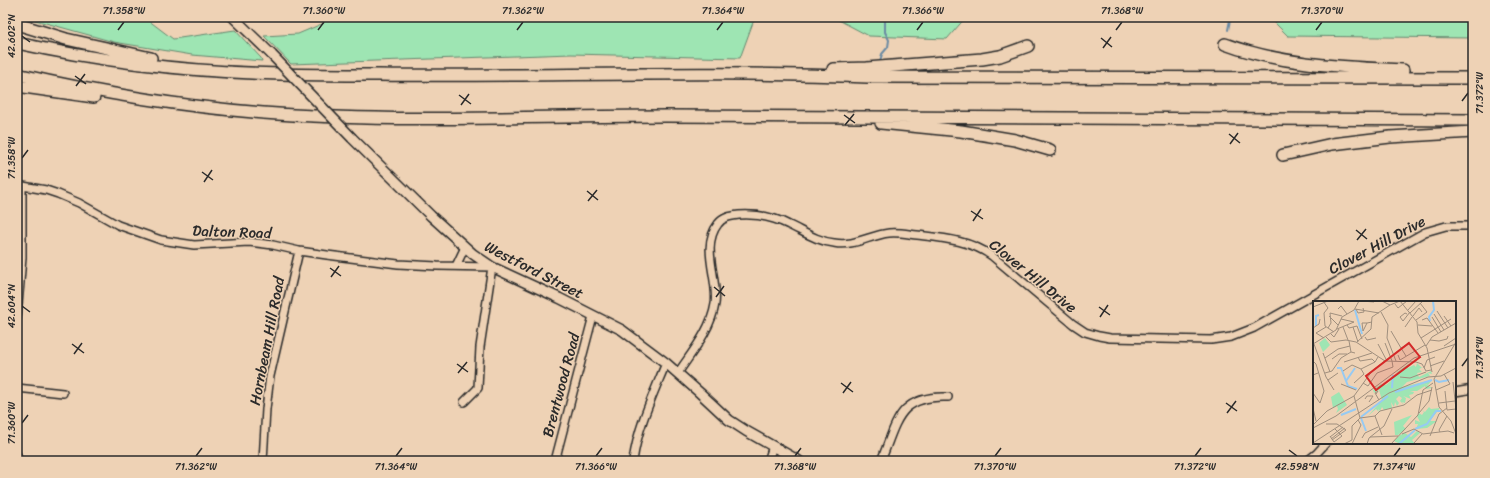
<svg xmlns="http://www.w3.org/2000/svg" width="1490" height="478" viewBox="0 0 1490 478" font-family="Sriracha,sans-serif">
	<rect width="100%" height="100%" fill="#eed2b5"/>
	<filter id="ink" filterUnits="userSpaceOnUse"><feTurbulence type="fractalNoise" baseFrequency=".025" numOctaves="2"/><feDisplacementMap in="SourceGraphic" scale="8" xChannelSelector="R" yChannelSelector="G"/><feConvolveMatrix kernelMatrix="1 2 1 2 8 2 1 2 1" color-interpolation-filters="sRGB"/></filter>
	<g filter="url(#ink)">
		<path fill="#9ee5b3" stroke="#64886f" d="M24,17H144L173,39L235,30L261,58L262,61L192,55L114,42Z
			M321,17H755L740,58L571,54L291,64L264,36L298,34L324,23Z
			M833,17H966L947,39L869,36Z
			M1269,17H1473V38L1288,36Z"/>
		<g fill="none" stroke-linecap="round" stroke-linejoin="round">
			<path stroke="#6b8aa3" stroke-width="2" d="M1228,30L1230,20L1232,17
				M880,61L882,54L888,47L889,40L885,32V17"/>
			<defs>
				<path id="minor" d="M17,185L46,190L58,194L79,203L118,225L161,240L194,245L249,242L273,245L299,251L327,255L398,264L437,266L492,267L480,347L478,388L464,402
					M456,266L465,247
					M17,317L22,258V186
					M678,373C692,352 711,330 715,304C719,280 700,247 718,224C723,217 731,216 739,215C756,214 774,217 789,225C804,232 817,241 834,243C854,247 870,235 889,233C898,232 908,234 917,235C942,238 970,240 992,256L1073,324L1085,332L1099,336L1110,338L1211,340L1231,337L1254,328L1425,232L1446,226H1473
					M17,388L63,393
					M1455,392L1473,389
					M17,455L19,461
					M263,461L266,409L270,376L299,251
					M555,461L593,316
					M633,461C638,426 653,395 666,363
					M768,461L773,446
					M881,461C897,422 898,395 948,397
					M1307,461L1316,454L1326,443"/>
				<path id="major" d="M233,17L272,55
					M352,138L431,216L473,254L492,267L559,298L622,330L666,363L700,393L729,420L746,431L799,461"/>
				<path id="highway" d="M17,24L66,39L151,58
					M17,43C103,62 192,72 280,74C313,75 346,75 379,75C542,77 705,70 867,77L1473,78
					M1225,44C1281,65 1343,67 1403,70
					M833,69L867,68L982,59L1000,56L1028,46
					M17,74C103,94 190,108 278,114C407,123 537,116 666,116C935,118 1204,120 1473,120
					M17,86L94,97
					M881,123L961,131L1015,140L1050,150
					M1283,155L1332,144L1390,137L1473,132"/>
			</defs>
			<use href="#minor" stroke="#2b2b2b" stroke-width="10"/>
			<use href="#major" stroke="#2b2b2b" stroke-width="12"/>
			<use href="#highway" stroke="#2b2b2b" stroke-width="14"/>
			<use href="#minor" stroke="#eed2b5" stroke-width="7"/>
			<use href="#major" stroke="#eed2b5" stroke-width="9"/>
			<use href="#highway" stroke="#eed2b5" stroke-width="11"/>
			<defs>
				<path id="major-bridge" d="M272,55L352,138"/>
			</defs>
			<use href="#major-bridge" stroke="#2b2b2b" stroke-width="12" stroke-linecap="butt"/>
			<use href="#major-bridge" stroke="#eed2b5" stroke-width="9"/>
		</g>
	</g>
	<path fill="none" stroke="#2b2b2b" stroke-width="1.5" d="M118,30L124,22M318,30L324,22M517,30L523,22M717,30L723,22M917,30L923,22M1116,30L1122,22M1316,30L1322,22M22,36L30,42M1101,38L1112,47M1103,48L1111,37M75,76L86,84M76,86L85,74M459,95L471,104M1462,101L1468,93M461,105L469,94M844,115L855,123M845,125L854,114M1229,134L1240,143M1230,144L1238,133M22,158L28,150M202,172L213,180M204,182L212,170M587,191L598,200M588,201L597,190M971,211L983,219M973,221L981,209M1356,230L1367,239M1357,240L1366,229M330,268L341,276M331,277L339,266M714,287L725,296M716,297L724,286M22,306L30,312M1099,307L1110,315M1100,317L1108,305M72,344L84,353M74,354L82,343M457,364L468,372M1462,366L1468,358M458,373L467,362M841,383L853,392M843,393L851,382M1226,403L1237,411M1227,413L1236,401M22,423L28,415M1289,450L1297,456M196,456L202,448M396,456L402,448M596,456L602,448M795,456L801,448M995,456L1001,448M1195,456L1201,448M1394,456L1400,448"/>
	<g text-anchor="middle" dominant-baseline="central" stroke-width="3" stroke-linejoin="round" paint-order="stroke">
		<g font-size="15" fill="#2b2b2b" stroke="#eed2b5">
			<text transform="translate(232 232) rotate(2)">Dalton Road</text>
			<text transform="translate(1377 245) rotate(-28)">Clover Hill Drive</text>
			<text transform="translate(534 270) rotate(27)">Westford Street</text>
			<text transform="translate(1033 276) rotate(39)">Clover Hill Drive</text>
			<text transform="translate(267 341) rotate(-79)">Hornbeam Hill Road</text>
			<text transform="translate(561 385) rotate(-75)">Brentwood Road</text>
		</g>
	</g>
	<g transform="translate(1313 301)">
		<rect width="143" height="143" fill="#eed2b5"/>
		<path d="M12,37L17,44L10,51L6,42ZM97,62L95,67L101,64L103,66L104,62L109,67L111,66L106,68L109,71L104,72L106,76L118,70L119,73L115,72L117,75L94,81L89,86L119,79L115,84L112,83L119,87L113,88L112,85L104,90H97L101,91L100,93L96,94L98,98L90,95L93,97L92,102L89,101L91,104L87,100L89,97L86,95L83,98L86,102L84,105L82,101L81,106L78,101L79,107L71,109L69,106L67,110L65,108L66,111L63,108L55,115L69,99L66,89L61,92L60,89L68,83L73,84L78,80V76L85,73L84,71ZM26,91L34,104L23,112L25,108L24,105L20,107L18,96ZM116,106L118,108L127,107L117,120H124L114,127L103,128L105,123H102V119L107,121L104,115L106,112L109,114L111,111L109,109L112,111ZM99,114L90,125L93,128L85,134H82L81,121ZM104,130L107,132L99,139L102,143H87L81,140L87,134L92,132L98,136Z" fill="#9ee5b3"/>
		<path fill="none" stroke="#96caf3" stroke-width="2" d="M42,9L49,33M117,20L116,16L121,9L120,0M3,25V15L6,14M24,67H28L35,85L44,88M122,79L126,81L136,79M33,80L42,67M79,87L80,74M82,91L119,79M28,114L43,108M48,116L75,95M48,117L53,130M102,128L114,123L123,110H128M86,143L102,129"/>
		<path fill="none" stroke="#a08f7e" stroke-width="1" d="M10,0L15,7L11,12L12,25L21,31M49,0L61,1M69,0L77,4L87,0M87,0L104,21L105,32L114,47L119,71M82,3L85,7L94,0M0,6L15,0M25,8L28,5L34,13M42,8L66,12M43,8L45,12L51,11L50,7M95,9L103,0M124,10L135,27M68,11L75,24L74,37L83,60M97,12L110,0M94,13L92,12L87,16L90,20L97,11M121,13L131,29M16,15L25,24M100,15L106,7L109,11M131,15L138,25M119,16L128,31M103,19L114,11L107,2M109,19L114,17L125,32M54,22H49L50,30L54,22L59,21M34,24L36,27L44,25L49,38M105,24L119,25M30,26L35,39M40,26L45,41M92,26L99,16M0,27L6,23L7,18M15,27L18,22L17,12L29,15M24,28L41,21L28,18M78,30L88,47M18,33L21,36L26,28M13,36L18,41L33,39L43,41L72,60L103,61L109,63L113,70L118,69M52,36L54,39L63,37M11,37L3,32L13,26M108,37L138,18M117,39L126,40L134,38L135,35M36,40L38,51L42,52M44,41L58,28L59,16L77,4M143,41L121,78L126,106L138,120L143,133M72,42L79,60M0,43L23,29L29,16L41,9L46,0M1,43L13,76L21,89M65,43L74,60M113,45L119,36L143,22M131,45L143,37M10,52L17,71M85,54L87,59L112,44M93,55L88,47L96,43L102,51M45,56L47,60L59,58L62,61M12,57L25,48L37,45M19,58L26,53H34M0,60L3,63L11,90L7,102L0,92M31,61L59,52M117,65L131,60M111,67L114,59L122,56M30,70L39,64L48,68L62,61L65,56M12,72L19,70L28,57L38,51M87,76L97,77L113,71M15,79L25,72M0,81V74L5,72M41,82L51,73L48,68M50,82L55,85L64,72L80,66L79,60M28,83L43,89M123,89L137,83L131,73M132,90L134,109L143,108L140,81M63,93L65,90L62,92L66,99M52,98L54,95H60L56,101M126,102L142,100M0,107L3,120M106,112L116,100L119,86M62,115L69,134M47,117L62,115L67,110L91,104L104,94L119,89M13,123H24L33,129L19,139M0,124L14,110L41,95L59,70L72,60M0,127L23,115L101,57L143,43M127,131L126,129L134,115M89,133L101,128L110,133L135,130L141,132M17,135L21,141L29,135L22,128M117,135L126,113L134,107M17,136L30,126M57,136L85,135M49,137L52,132L65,126M18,138L32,127M0,142L76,92L115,76L128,75L143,67M101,142L109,133M31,143L39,139V125L47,117L41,95M39,143L48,124L45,119M54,143L56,137L71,125L79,108M78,143L105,114L110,89L120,82"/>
		<path fill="#d62828" fill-opacity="0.15" stroke="#d62828" stroke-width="2" d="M96,42L107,56L63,89L53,75Z"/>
		<rect width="143" height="143" fill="none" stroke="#2b2b2b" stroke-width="2"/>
	</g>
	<rect width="1490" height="478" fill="none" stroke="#eed2b5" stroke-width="44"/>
	<rect x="22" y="22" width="1446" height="434" fill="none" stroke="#2b2b2b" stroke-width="1.5"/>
	<g font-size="10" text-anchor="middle" fill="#2b2b2b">
		<text x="124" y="14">71.358°W</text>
		<text x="324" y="14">71.360°W</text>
		<text x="523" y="14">71.362°W</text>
		<text x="723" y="14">71.364°W</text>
		<text x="923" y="14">71.366°W</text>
		<text x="1122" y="14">71.368°W</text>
		<text x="1322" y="14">71.370°W</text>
		<text transform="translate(11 36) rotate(-90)" y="4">42.602°N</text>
		<text transform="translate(1479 93) rotate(-90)" y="4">71.372°W</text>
		<text transform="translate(11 158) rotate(-90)" y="4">71.358°W</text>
		<text transform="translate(11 306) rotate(-90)" y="4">42.604°N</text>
		<text transform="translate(1479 358) rotate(-90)" y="4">71.374°W</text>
		<text transform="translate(11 423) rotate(-90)" y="4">71.360°W</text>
		<text x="196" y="470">71.362°W</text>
		<text x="396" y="470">71.364°W</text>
		<text x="596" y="470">71.366°W</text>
		<text x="795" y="470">71.368°W</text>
		<text x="995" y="470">71.370°W</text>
		<text x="1195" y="470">71.372°W</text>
		<text x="1297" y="470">42.598°N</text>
		<text x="1394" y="470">71.374°W</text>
	</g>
</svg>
